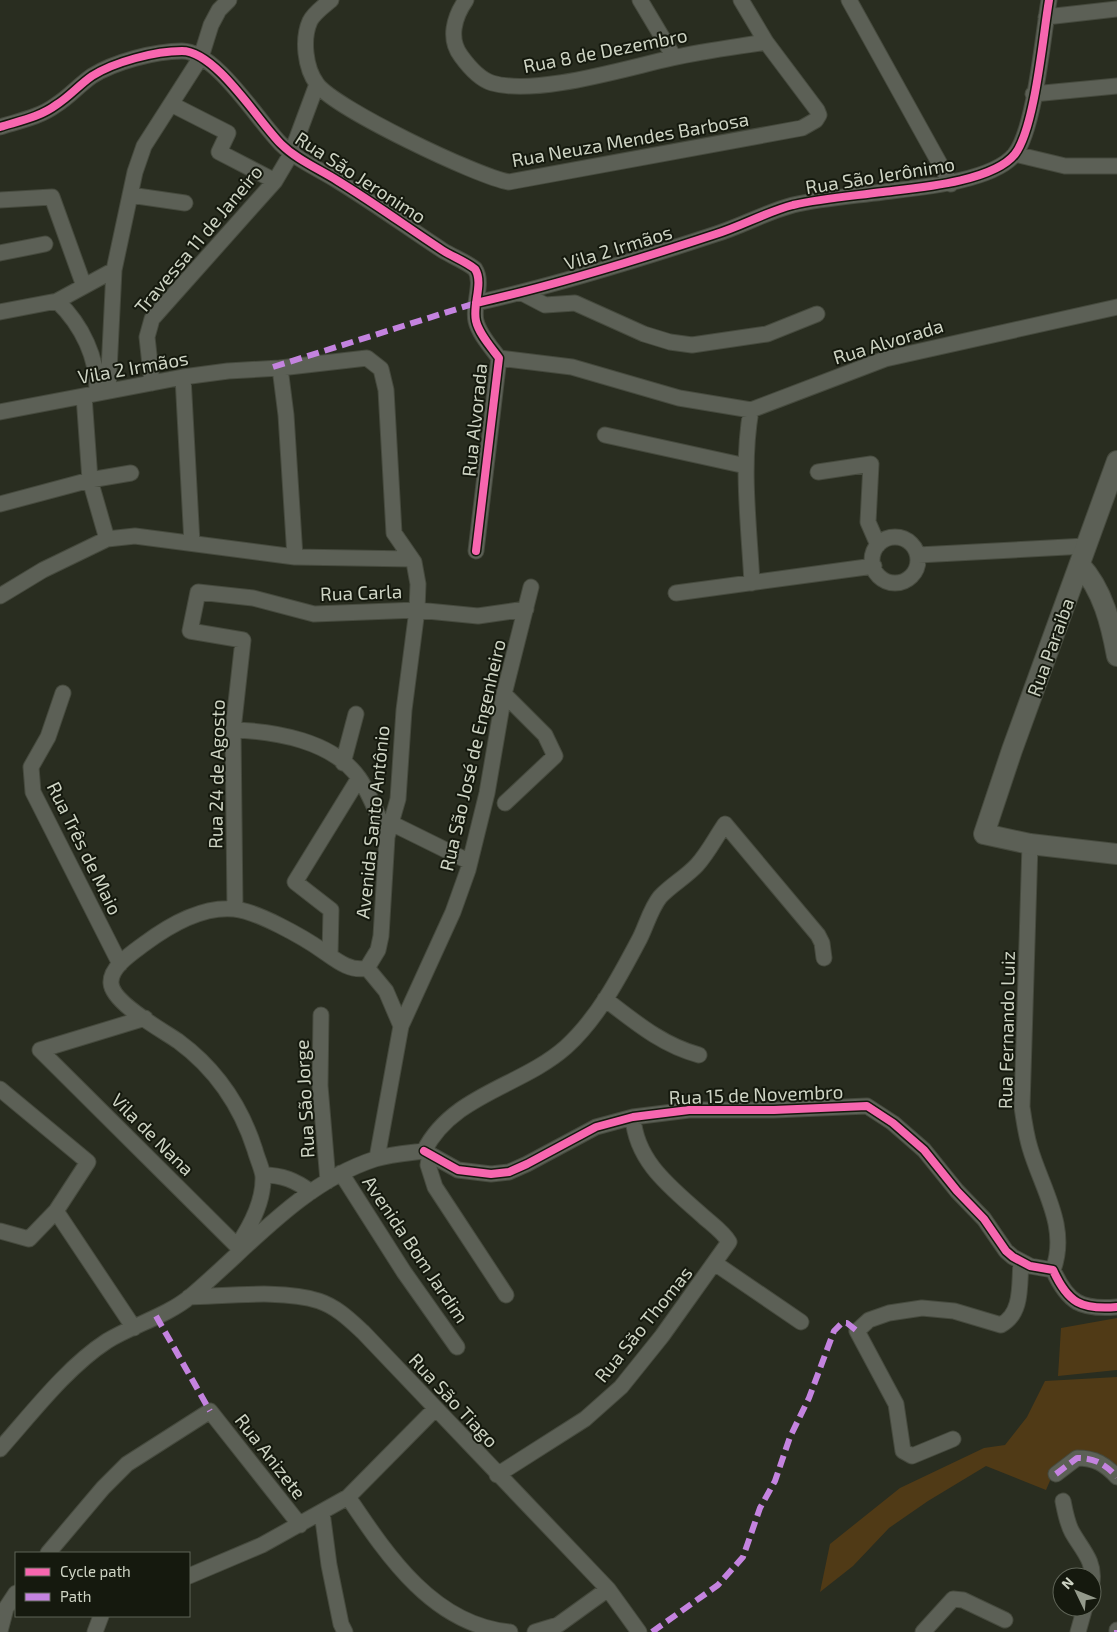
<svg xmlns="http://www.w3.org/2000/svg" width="1117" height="1632" viewBox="0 0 1117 1632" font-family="'Exo 2',sans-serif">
	<rect width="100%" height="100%" fill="#292d20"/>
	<path fill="#503a16" d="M1117,1318V1370L1058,1376L1061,1328Z
		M1117,1377V1469L1110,1461L1055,1469L1046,1490L986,1466L928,1501L889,1528L853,1566L820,1592L830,1544L900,1488L984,1448L1005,1445L1027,1417L1045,1381Z"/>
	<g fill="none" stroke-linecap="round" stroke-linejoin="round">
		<defs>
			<path id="street" d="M331,0C324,6 314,13 310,21C302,39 305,68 317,84C334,108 478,177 509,182L802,128L816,120L819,115L817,110L766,42L741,0
				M466,0C454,17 448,39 461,56C469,67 479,79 492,83C536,96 626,68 672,58C703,51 735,47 766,42
				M640,0L674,57
				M849,0L951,184
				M1046,17L1117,9
				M1033,94L1117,86
				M171,104L228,133L219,152L275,181
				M0,127C19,121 40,117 56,105C69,97 79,85 92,76C114,62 155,51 182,51C216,51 258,121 281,144C297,160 319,169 338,181C374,203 407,227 442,250C453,257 465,261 475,269C484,283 472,305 476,321C479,334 491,347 499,358L476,551
				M1015,154L1065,166H1117
				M130,195L185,203
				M0,200L52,197L84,286
				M0,253L45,244
				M522,293L545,305L575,303L644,334L670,342L692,345L767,334L817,314
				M57,301C82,325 98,358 97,393
				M476,303C557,285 637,260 716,234C742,226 766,212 793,205C823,198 853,196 883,192C916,188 993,182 1015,154C1035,128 1043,35 1049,0
				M0,312L57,301L114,270
				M499,358L572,367L679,398L751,410L885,359L1117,307
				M280,368L367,358L381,369L386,390L394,533L414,562L418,584L417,610L404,710L398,799L387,837L381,936L378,950L367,968
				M183,377L192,543
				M152,383L147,337L152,319L275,181L291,154L317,84
				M108,391L114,270L135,172L144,146L201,57L211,25L219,10L229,0
				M84,396L90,480L107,539
				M751,410C741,467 749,525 752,583
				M0,412L183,377L228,371L280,368L286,415L295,557
				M605,435L746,466
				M818,472L871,464L868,522L878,545
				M0,504L90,480L131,473
				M872 560a23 23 0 1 1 46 0a23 23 0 1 1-46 0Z
				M918,555L1086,546
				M676,593L874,566
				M0,596L43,570L107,539L135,536L295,557L412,559
				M63,693L48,737L31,767L33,792L120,964
				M504,694L545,735L555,756L505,803
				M233,730C275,731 333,741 359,778C371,795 379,819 387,837
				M343,763L356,714
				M391,823L470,862
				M1030,844L1022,1107C1024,1121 1026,1135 1030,1148C1042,1189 1069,1227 1053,1270
				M235,909L233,730L243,640L190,631L198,592L253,598L314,614L417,610L478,616L526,609
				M330,955L331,910L295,882L359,778
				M367,968L386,991L401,1026
				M605,999C635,1022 662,1045 699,1055
				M321,1015L320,1086L328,1181
				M145,1018L40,1050L237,1246
				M0,1089L88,1162L56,1211L29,1239L0,1231
				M424,1151L458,1170L491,1174L509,1172L527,1164L596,1127L633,1117L689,1110H774L867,1106L893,1123L924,1150L957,1191L984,1219L1006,1251L1013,1257L1030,1266L1053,1270C1068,1303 1081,1310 1117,1307
				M424,1151C453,1094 521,1087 566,1047C598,1018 620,976 640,938C646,926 651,908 660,897C671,885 686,877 697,865C708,853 716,837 725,824L818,935L822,943L824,958
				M430,1154L428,1165L435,1187L506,1295
				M377,1158L401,1026L453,912L468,870L487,793L504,694L531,587
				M341,1173L404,1272L457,1347
				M263,1175C282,1175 295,1180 311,1192
				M56,1211L134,1328
				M240,1249L237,1246C250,1227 264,1200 263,1176C262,1168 257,1158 255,1150C241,1106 216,1069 178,1041C162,1030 112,1003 111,983C110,967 132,953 144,944C168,926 202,906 234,909C257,911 303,937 323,951C336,960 350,972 367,968
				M716,1264L801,1322
				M189,1297C227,1296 284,1289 319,1301C337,1307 350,1320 363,1332L608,1589L639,1632
				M953,1439L912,1456L903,1451L896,1404L857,1331L869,1320L889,1313L922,1308L954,1311L1001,1325C1023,1313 1019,1285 1021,1262
				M0,1449C32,1413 67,1367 107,1341C133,1325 167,1316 191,1296C249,1247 301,1183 375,1159C391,1154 408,1153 424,1151
				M1056,1474L1077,1458C1095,1458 1105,1464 1117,1477
				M497,1475L585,1419L621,1387L662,1336L729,1242C724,1233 713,1225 705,1218C673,1189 636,1163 633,1117
				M348,1497C387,1555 433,1625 510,1632
				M1063,1501C1065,1511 1067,1523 1072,1532C1082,1550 1095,1561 1092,1582
				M322,1512L329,1565L341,1624L345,1632
				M48,1553L103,1488L127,1464L210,1411L300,1525
				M189,1576L262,1545L348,1497L435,1409
				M0,1631L6,1608L16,1593
				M95,1632L101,1616
				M535,1632L558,1625L608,1589
				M923,1632L953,1599L963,1600L1005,1620
				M1078,1632L1085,1607
				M1117,1632V1630"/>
			<path id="secondary" d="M1117,461L1012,750L984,834L1030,844L1117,854
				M1080,565C1103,590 1111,624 1117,656"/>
		</defs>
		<use href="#street" stroke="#464a3e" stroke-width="17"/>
		<use href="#secondary" stroke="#464a3e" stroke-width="22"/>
		<use href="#street" stroke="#5c6056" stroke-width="15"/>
		<use href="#secondary" stroke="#5c6056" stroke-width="20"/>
		<path stroke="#c483df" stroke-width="6" stroke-dasharray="12 6" stroke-linecap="butt" d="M273,367L476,303
			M156,1316L210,1411
			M1056,1474L1077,1458C1095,1458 1105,1464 1117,1477
			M652,1632L718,1585L743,1557L760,1508L775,1481L790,1437L809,1398L834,1331L842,1323H847L857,1331
			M1117,1632V1630"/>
		<defs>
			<path id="cycleway" d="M0,127C19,121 40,117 56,105C69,97 79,85 92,76C114,62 155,51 182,51C216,51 258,121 281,144C297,160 319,169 338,181C374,203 407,227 442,250C453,257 465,261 475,269C484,283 472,305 476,321C479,334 491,347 499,358L476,551
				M476,303C557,285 637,260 716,234C742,226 766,212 793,205C823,198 853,196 883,192C916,188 993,182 1015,154C1035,128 1043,35 1049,0
				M424,1151L458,1170L491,1174L509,1172L527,1164L596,1127L633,1117L689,1110H774L867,1106L893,1123L924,1150L957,1191L984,1219L1006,1251L1013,1257L1030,1266L1053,1270C1068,1303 1081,1310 1117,1307"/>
		</defs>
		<use href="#cycleway" stroke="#15190e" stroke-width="11"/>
		<use href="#cycleway" stroke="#f766af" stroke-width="8"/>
	</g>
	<g text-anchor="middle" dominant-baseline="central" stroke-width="4" stroke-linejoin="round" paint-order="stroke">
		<g font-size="19" fill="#ced4c4" stroke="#15190e">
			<text transform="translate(605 50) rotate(-11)">Rua 8 de Dezembro</text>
			<text transform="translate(630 139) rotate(-10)">Rua Neuza Mendes Barbosa</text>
			<text transform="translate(880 175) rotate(-9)">Rua São Jerônimo</text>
			<text transform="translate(361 177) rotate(33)">Rua São Jeronimo</text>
			<text transform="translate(198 239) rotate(-50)">Travessa 11 de Janeiro</text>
			<text transform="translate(618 247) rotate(-17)">Vila 2 Irmãos</text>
			<text transform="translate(888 341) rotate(-17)">Rua Alvorada</text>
			<text transform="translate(133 367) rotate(-10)">Vila 2 Irmãos</text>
			<text transform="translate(474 420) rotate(-84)">Rua Alvorada</text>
			<text transform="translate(361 592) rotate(-2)">Rua Carla</text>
			<text transform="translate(1050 647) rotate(-70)">Rua Paraiba</text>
			<text transform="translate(472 755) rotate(-77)">Rua São José de Engenheiro</text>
			<text transform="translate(216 774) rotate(-89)">Rua 24 de Agosto</text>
			<text transform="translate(372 822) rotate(-84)">Avenida Santo Antônio</text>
			<text transform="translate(85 848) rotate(64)">Rua Três de Maio</text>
			<text transform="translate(1006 1030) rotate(-89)">Rua Fernando Luiz</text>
			<text transform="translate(756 1094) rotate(-2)">Rua 15 de Novembro</text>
			<text transform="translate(304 1099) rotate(-93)">Rua São Jorge</text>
			<text transform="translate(153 1134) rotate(45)">Vila de Nana</text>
			<text transform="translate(416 1249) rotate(56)">Avenida Bom Jardim</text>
			<text transform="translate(643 1324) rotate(-51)">Rua São Thomas</text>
			<text transform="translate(454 1400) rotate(47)">Rua São Tiago</text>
			<text transform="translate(271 1456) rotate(52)">Rua Anizete</text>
		</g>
	</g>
	<rect x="15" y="1552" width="175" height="65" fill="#15190e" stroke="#5f6457"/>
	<rect x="25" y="1568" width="25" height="8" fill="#f766af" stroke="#5f6457"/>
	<text x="60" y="1577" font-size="15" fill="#ced4c4">Cycle path</text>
	<rect x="25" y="1593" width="25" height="8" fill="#c483df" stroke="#5f6457"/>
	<text x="60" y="1602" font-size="15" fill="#ced4c4">Path</text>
	<g transform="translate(1077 1592) rotate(313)"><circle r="24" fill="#15190e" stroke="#5f6457"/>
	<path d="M0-4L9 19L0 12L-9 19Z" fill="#949a8b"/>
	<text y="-8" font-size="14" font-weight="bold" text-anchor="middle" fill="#ced4c4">N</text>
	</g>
</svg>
